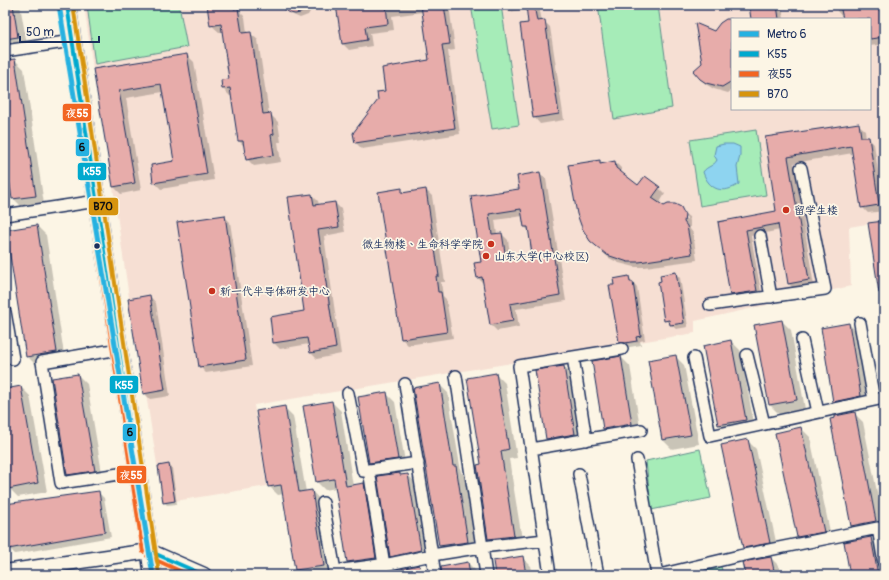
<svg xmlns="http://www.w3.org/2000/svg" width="889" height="580" viewBox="0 0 889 580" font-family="Pangolin,'LXGW WenKai TC',sans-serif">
	<rect width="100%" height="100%" fill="#fcf5e5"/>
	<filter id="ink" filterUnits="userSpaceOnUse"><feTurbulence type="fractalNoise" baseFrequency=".025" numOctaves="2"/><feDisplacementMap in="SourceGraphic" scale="8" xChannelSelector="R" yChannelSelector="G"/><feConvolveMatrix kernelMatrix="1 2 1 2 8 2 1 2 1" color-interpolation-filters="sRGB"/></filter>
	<g filter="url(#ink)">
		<path fill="#f6dfd3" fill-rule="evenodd" d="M84,5H884V221L849,227L851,286L695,321V333L254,405L267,486L163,503L146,394H143L113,187L93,69ZM732,19H870V109H732Z"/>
		<path fill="#a6ecb8" stroke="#608e8b" d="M87,5H179L187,47L95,64Z
			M471,5H501L519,125L492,129Z
			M598,5H658L672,108L614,119Z
			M756,130L766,195L700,206L690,140Z
			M700,449L711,498L651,510L646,461Z
			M721,566L723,575H678Z"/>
		<path fill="#8ed4f0" stroke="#6092b6" d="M724,144H733L740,147V156L737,167L739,184C723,195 709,190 703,172C707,166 713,167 717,160L714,155L716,146Z"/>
		<path fill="#0003" fill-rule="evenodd" d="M5,5H20L27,45L5,49Z
			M208,5H240L241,13L245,17L247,33H250L258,40L269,114H270L278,122L281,142H278L281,162L254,166L247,159L245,147L239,141L232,96H230L223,89L230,80L224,32H219L211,25Z
			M284,5H312L313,7L308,15L300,18L291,14Z
			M337,5H449L455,50L448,51L460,134L362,149L356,143L386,91L430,61L423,12L392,16L394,30L370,33L372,46L349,50L343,44Z
			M502,5H554L539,7L542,21H544L550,27L564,120L540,124L534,117L529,23L527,9L509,12Z
			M750,5H782L784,19H752Z
			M836,5H884V44L870,46V19H844L837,11Z
			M732,21V90L728,93L714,89L707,85L700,79L703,63L714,33Z
			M187,55L194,62L214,180L161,189L154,182L175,162L163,92L126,98L141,190L121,194L114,187L94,70Z
			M15,60L24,69L44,204L22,207L13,198L5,145V61Z
			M858,124L865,130L866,138H868L874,144L884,211L868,213L862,207L853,153L794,163L814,286L795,290L789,284L780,230L751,236L762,297L737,301L731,295L719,223L777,212L766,138Z
			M599,161L602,164L615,162L621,168L622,174L638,186L659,188L665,194L659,204L664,207L682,211L685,220L687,219L685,214L689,217L690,221V229L693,233L697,260L645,267H635L619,263L609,258L595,244Z
			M540,173L546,179L566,301L516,309L519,327L497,331L491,325L484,284L478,278L482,263L472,197L520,190ZM523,216L525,227L530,232L533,254L511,259L508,240L502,234H497L495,220Z
			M401,190L405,193L426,190L432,196L445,282H441L443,296L446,299L453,338L408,345L402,339Z
			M312,195L318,201L319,205L335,203L341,209L345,232L324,236L341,354L317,359L311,353L309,344L280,349L274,343L271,318L305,312Z
			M224,216L230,222L252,366L206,373L200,367L178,223Z
			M884,222V326L881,310L883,309L869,224Z
			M37,226L46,235L65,361L36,365L27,356Z
			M676,274L680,278L688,327L676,329L665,320Z
			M629,277L637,287L645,340L640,341L641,345L630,347H625L620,342L615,285Z
			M150,296L156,303L170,396L150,399L144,393Z
			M782,321L791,330L805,409L779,414L770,405Z
			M849,324L858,333L870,405L842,411L834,402Z
			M731,341L740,350L755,429L728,434L719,425L704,346Z
			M675,356L684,365L699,444L672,449L663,440Z
			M621,357L630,366L641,433L613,438L604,429L594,362Z
			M564,367L573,376L584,443L556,448L547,439Z
			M496,374L505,383L517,458L509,459L523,545L498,548L489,539Z
			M78,375L87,384L103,479L77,484L68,475Z
			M439,384L448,393L461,472L465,476L477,550L449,555L440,546L414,388Z
			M21,387L30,396L47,492L18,497L9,488L5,465V390Z
			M386,393L395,402L406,468L379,472L370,463Z
			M332,402L341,411L353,486L364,484L373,493L384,567L357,571L348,562L336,488L325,490L316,481Z
			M284,407L293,416L306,492L312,491L320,500L333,575H301L296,570L284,494L278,495L269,486Z
			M854,413L863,422L884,527V530L861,535L852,526Z
			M801,428L810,437L832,541L807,546L798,537Z
			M747,440L756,449L778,551L753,556L744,547Z
			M169,465L172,468L177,504L167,505L164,502Z
			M399,474L402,476L408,475L417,484L429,559L400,565L391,556Z
			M98,492L104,498L111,537L15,554L9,548L8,543L5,544V505Z
			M871,538L879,546L884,575H851Z
			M522,557L531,566L533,575H496Z
			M771,558L779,566L781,575H746Z
			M468,563L477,572V575H442Z
			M419,566L428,575H392Z"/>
		<path fill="#e7acaa" stroke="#1b2f5e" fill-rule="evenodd" d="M5,5H13L18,37L5,39Z
			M207,5H234V9L238,8L242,33L251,32L263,114L271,113L274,134L271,135L274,155L246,160L243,141H238L230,88L222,89L221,80L229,79L221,24L210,26Z
			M278,5H312L300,13L295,14L290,13Z
			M336,5H386L388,24L365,27L367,40L342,44Z
			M421,5H444L450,44L442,45L455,128L355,143L353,133L378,100L377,92L385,91L382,68L429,60Z
			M526,5H534L537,21L545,20L559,114L533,118L520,24L528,23Z
			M749,5H777L779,19H751Z
			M840,5H884V37L870,39V19H843Z
			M726,19H732V81L722,87L706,83L700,79L693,71L702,63L695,23L714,31L720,23Z
			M187,54L207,174L153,183L151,165L174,161L161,84L119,91L135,183L113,187L93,69Z
			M15,59L36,196L12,199L5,152V60Z
			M859,123L861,137H869L879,205L861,208L851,146L788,157L809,280L788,284L778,224L746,230L757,291L730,295L718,222L776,211L765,137Z
			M600,160V164L615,161L616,168L638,185L645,176L660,187L652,198L664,206L668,204H675L681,207L685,215L684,222L687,226L692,254L639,262H628L607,255L590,241L582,228L577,214L568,165Z
			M540,172L560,295L510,304L513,321L490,325L482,277L477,278L474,263L481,262L471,196L519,189L517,176ZM521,209L524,227H528L532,254L506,259L502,233L492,234L489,214Z
			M402,188V193L426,189L439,276H436L438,292H441L447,332L401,339L378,192Z
			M312,194L314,205L335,202L339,227L318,230L336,348L310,353L307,338L273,343L270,317L304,311L288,197Z
			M225,215L246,360L199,367L177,222Z
			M884,221V292L879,293L868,223Z
			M37,225L57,352L26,357L6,230Z
			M676,272L684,323L670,325L669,320L664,321L658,282L661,281L660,275Z
			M629,276L630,282H633L641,336L636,337L637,341L625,343L619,342L609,285H614L613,279Z
			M150,295L165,390L143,394L128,299Z
			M782,320L797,400L769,405L754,325Z
			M849,323L861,396L833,402L821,328Z
			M731,340L746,420L718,425L703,346Z
			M676,355L691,435L662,440L648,360Z
			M621,356L632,424L603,429L592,361Z
			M564,366L575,434L546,439L535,370Z
			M496,373L509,449L501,451L514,536L488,539L477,465L481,464L467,378Z
			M78,374L95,471L67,475L52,378Z
			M440,383L453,466H456L468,542L439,546L413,388Z
			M21,386L38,483L8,489L5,470V389Z
			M387,392L398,459L369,463L358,397Z
			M332,401L346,486L364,483L376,558L347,562L334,479L316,482L303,406Z
			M285,406L299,492L312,490L324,566L295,570L281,485L268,487L256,411Z
			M855,412L876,521L851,526L830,419L835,418V416Z
			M801,427L824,532L797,537L775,433Z
			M748,439L770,543L743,548L721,445Z
			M169,464L175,501L163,503L158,466Z
			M400,473V475L408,474L421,550L390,557L377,476Z
			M99,491L105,532L8,549L5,533V504Z
			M871,537L878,575H850L844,542Z
			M523,556L526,575H495L493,561Z
			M771,557L775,575H745L742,562Z
			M468,562L470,575H442L441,567Z
			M419,565L421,575H391V571Z"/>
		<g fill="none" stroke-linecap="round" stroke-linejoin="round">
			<defs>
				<path id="minor" d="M5,51L72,41
					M5,215L97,201
					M760,236L771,297
					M710,305L825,289L801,168
					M5,312L13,359
					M860,323L874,400
					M802,340L818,412
					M119,349L42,362L61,483L138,471
					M747,355L764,424
					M573,357L586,440
					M694,358L710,436L884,398
					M456,376L482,547L545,540
					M405,384L432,555L482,547L486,575
					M348,393L363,471L418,463
					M531,449L641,430
					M637,460L657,575
					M369,470L384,565L432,555L435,575
					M579,474L598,575
					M323,503L335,571L387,564
					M550,575L519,366L622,349
					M659,575L739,556L878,528L884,563"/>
				<path id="tertiary" d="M5,572L149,551L204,575"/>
				<path id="secondary" d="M67,5L153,575"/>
			</defs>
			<use href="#minor" stroke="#1b2f5e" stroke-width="14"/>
			<use href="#tertiary" stroke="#1b2f5e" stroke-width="17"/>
			<use href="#secondary" stroke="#1b2f5e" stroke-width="19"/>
			<use href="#minor" stroke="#fcf5e5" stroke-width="11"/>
			<use href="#tertiary" stroke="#fcf5e5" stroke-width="14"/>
			<use href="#secondary" stroke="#fcf5e5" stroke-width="16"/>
			<defs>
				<path id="bus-1" d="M67,5L149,551
					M149,551L204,575"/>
				<path id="bus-2" d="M61,6L143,552
					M147,556L189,575"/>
				<path id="bus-3" d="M73,5L159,574"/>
			</defs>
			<use href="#bus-1" stroke="#fcf5e5" stroke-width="7"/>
			<use href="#bus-2" stroke="#fcf5e5" stroke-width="7"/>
			<use href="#bus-3" stroke="#fcf5e5" stroke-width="7"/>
			<use href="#bus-1" stroke="#00a9ce" stroke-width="4"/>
			<use href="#bus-2" stroke="#f26522" stroke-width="4"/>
			<use href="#bus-3" stroke="#d6940e" stroke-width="4"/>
			<defs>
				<path id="metro-1" d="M59,5L153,575"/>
			</defs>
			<use href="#metro-1" stroke="#fcf5e5" stroke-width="8"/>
			<use href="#metro-1" stroke="#25b1e1" stroke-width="5"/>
		</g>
	</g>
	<g fill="#c8321e" stroke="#fcf5e5" stroke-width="1.5">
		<circle cx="786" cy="210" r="4"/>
		<circle cx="491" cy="244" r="4"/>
		<circle cx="486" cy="256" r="4"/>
		<circle cx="212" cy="291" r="4"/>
	</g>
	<circle fill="#1b2f5e" stroke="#fcf5e5" stroke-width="1.5" cx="97" cy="246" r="3.5"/>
	<g text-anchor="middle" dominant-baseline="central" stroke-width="3.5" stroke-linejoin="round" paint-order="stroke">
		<g font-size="11" fill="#1b2f5e" stroke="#fcf5e5" text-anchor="start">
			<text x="794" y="210">留学生楼</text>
			<text x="483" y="244" text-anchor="end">微生物楼、生命科学学院</text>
			<text x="494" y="256">山东大学(中心校区)</text>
			<text x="220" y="291">新一代半导体研发中心</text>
		</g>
	</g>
	<g stroke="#fcf5e5" stroke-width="1.5">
		<rect x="62" y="103" width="30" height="19" rx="4" fill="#f26522"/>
		<rect x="75" y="138" width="15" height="19" rx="4" fill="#25b1e1"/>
		<rect x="77" y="162" width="30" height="19" rx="4" fill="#00a9ce"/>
		<rect x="88" y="197" width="31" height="19" rx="4" fill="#d6940e"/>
		<rect x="109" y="375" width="30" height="19" rx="4" fill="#00a9ce"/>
		<rect x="122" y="423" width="15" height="19" rx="4" fill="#25b1e1"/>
		<rect x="116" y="465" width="31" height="19" rx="4" fill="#f26522"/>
	</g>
	<g font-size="11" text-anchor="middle" font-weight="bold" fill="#fff">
		<text x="77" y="117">夜55</text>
		<text x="92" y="175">K55</text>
		<text x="124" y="389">K55</text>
		<text x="131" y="479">夜55</text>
	</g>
	<g font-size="11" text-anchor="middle" font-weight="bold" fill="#111">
		<text x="82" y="151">6</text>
		<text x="103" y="210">B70</text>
		<text x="130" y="436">6</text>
	</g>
	<rect width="889" height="580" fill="none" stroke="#fcf5e5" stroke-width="20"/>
	<rect x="10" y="10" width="869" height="560" fill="none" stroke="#1b2f5e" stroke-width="1.5" filter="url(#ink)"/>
	<rect x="731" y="18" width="140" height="92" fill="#fcf5e5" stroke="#a2a6af"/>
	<rect x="739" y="31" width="20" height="6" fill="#25b1e1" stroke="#a2a6af"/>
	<text x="767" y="38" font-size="12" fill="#1b2f5e">Metro 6</text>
	<rect x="739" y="51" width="20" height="6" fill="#00a9ce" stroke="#a2a6af"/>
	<text x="767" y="58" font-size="12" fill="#1b2f5e">K55</text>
	<rect x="739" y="71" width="20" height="6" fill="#f26522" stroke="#a2a6af"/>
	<text x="767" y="78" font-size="12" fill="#1b2f5e">夜55</text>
	<rect x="739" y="91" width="20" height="6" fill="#d6940e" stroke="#a2a6af"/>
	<text x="767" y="98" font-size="12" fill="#1b2f5e">B70</text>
	<path d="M20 36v6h79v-6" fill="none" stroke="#1b2f5e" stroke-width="2"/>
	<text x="26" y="36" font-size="12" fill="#1b2f5e" stroke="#fcf5e5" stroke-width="3" paint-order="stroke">50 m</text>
</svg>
